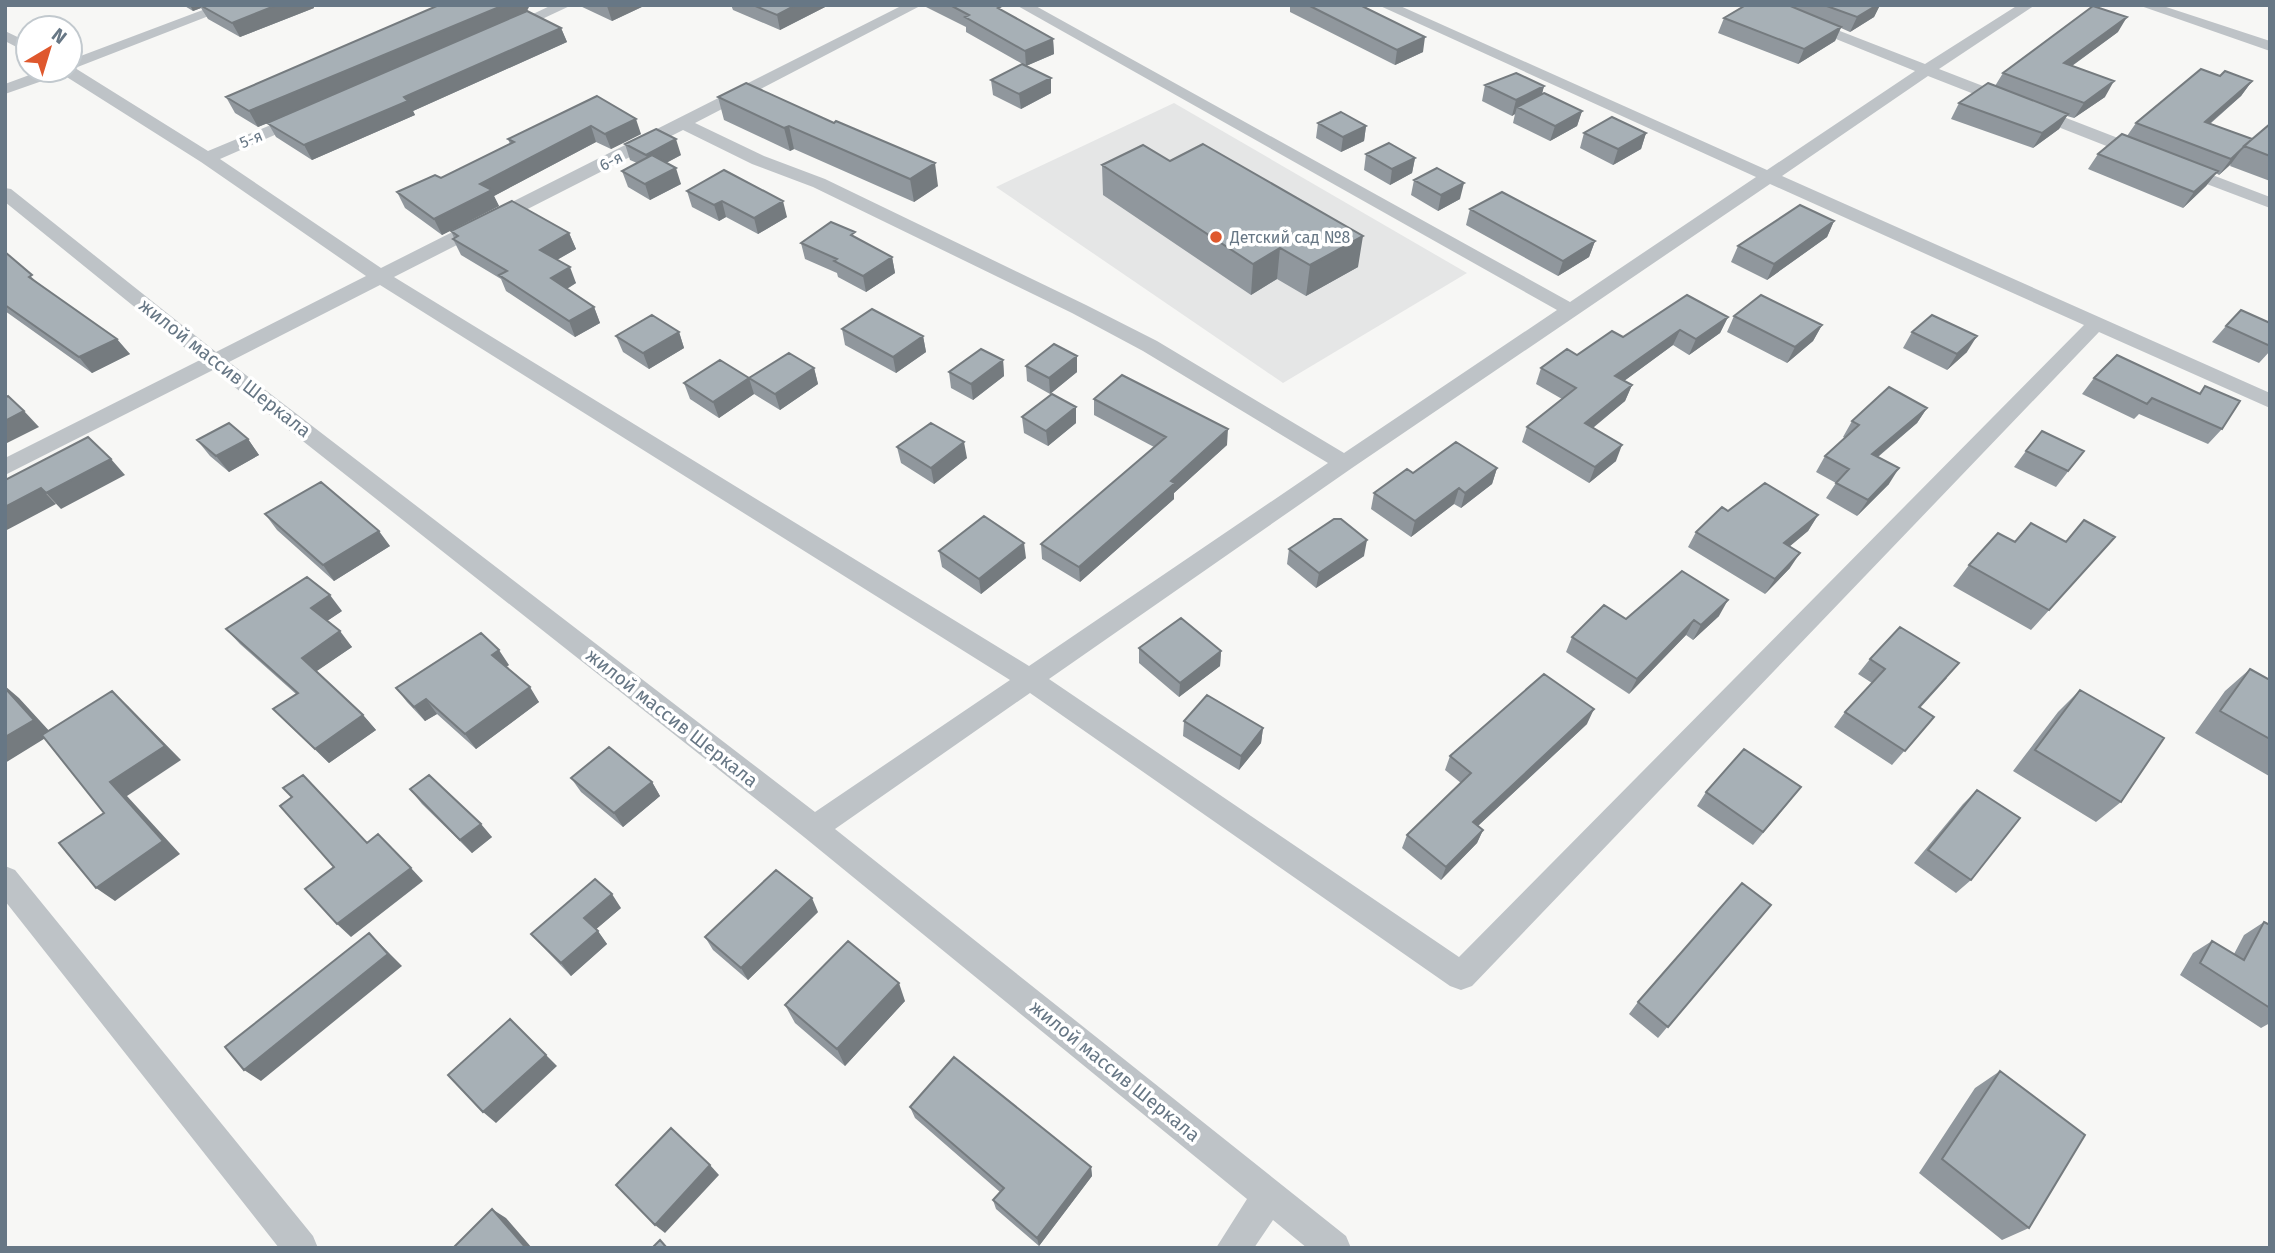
<svg xmlns="http://www.w3.org/2000/svg" width="2275" height="1253" viewBox="0 0 2275 1253" font-family="'Fira Sans',sans-serif">
	<rect width="100%" height="100%" fill="#f7f7f5"/>
	<path fill="#e5e6e6" d="M1174,103L1467,273L1283,383L996,187Z"/>
	<g fill="none" stroke-linecap="round" stroke-linejoin="round">
		<path fill="#bec3c7" fill-rule="evenodd" d="M216,5H237L75,68L208,151L297,114H309V120L220,159L381,268L903,5H922L695,123L764,156L825,179L1086,305L1157,341L1344,453L1557,310L1016,5H1034L1570,302L1756,177L1378,5H1398L1767,170L1915,71L1752,5H1773L1925,64L2018,5H2035L1939,69L2149,150L2151,154L2149,158H2137L1928,76L1782,176L2270,393V408L2099,332L1472,986L1461,990L1450,986L1030,693L835,829L1346,1236L1351,1248H1307L1273,1220L1254,1248H1216L1247,1199L804,837L213,370L5,475V458L200,360L5,202V188L11,189L216,352L366,276L201,162L62,74L5,94V84L43,70H70V60ZM683,130L752,164L813,187L1072,313L1143,351L1328,463L1029,666L394,277ZM1770,184L2084,325L1459,957L1049,679L1352,468ZM380,285L1010,680L815,812L229,362Z
			M552,5H572L512,33H502L499,30Z
			M2138,5H2160L2270,41V51Z
			M5,31L28,42V53L5,41Z
			M2181,163L2270,197V208L2175,172L2172,168L2175,164Z
			M5,866L15,870L313,1236L318,1248H279L5,901Z"/>
	</g>
	<path fill="#90979d" d="M183,5H313L314,8L240,37L208,19L201,8L193,11Z
		M578,5H646L612,21Z
		M731,5H829L780,30L733,10Z
		M924,5H997L1000,7L1001,10L1053,39L1054,54L1026,66L966,32V27L924,6Z
		M1290,5H1360L1423,52L1395,65L1290,12Z
		M1746,5H1880L1874,17L1850,32L1841,28L1835,41L1798,64L1718,33L1724,18Z
		M527,11L561,28L567,42L413,111L415,115L312,160L276,137L268,123L258,127L235,113L226,97Z
		M2118,32L2072,66L2105,97L2074,118L2067,116L2059,129L2033,148L1951,119L1959,103L1995,86L2003,73Z
		M2220,76L2252,81L2241,96L2210,124L2252,139L2270,124V181L2230,166L2231,164L2219,175L2216,173L2206,186L2183,208L2088,169L2098,154L2127,136L2136,123Z
		M1051,78V93L1021,109L993,95L991,80Z
		M1485,85L1544,86L1542,94L1582,111L1577,126L1550,141L1513,123L1515,114L1512,116L1482,101Z
		M597,96L641,134L611,149L596,142L494,196L499,206L442,235L405,208L397,192L441,178L510,144L508,139Z
		M718,97L938,186L914,202L794,149L790,151L724,120Z
		M1318,123L1366,126L1364,141L1341,152L1316,138Z
		M1584,133H1646L1641,149L1613,165L1580,148Z
		M625,144L681,155L666,163L681,184L650,200L628,187L622,171L637,163L630,160Z
		M1366,154L1415,158L1412,173L1390,185L1364,170Z
		M1102,165L1358,267L1306,296L1277,279L1251,295L1103,195Z
		M1414,180L1460,199L1438,211L1411,195Z
		M687,191L787,217L758,234L726,217L719,221L692,207Z
		M1470,209L1595,241L1589,257L1558,276L1466,225Z
		M1834,221L1827,237L1767,280L1731,262L1738,246Z
		M451,231L569,233L576,249L557,260L576,283L567,289L594,307L600,323L575,337L506,291L501,279L461,255L453,239L454,238Z
		M857,238L892,257L895,273L866,292L838,277L837,273L805,259L801,243Z
		M5,252L40,285L130,354L92,373L5,311Z
		M1734,316L1822,325L1813,341L1787,363L1727,332Z
		M1728,317L1720,333L1689,355L1673,345L1624,381L1632,385L1625,401L1593,428L1616,461L1589,483L1522,442L1527,427L1562,399L1536,384L1541,368L1577,355Z
		M2270,323V351L2259,363L2212,342L2226,326Z
		M842,329L923,336L926,352L896,373L845,345Z
		M679,332L684,348L649,369L623,352L616,336Z
		M1912,332L1967,352L1947,370L1903,348Z
		M1077,356V372L1050,394L1027,381L1026,366Z
		M1003,360L1004,376L973,400L951,388L949,372Z
		M814,368L818,384L780,410L754,394L719,418L690,399L684,383L749,378Z
		M2094,378L2199,394L2205,386L2222,429L2208,444L2139,414L2134,419L2082,394Z
		M1094,399L1227,445L1174,493V499L1080,582L1042,559L1041,544L1154,447L1094,415Z
		M1076,407V423L1048,446L1024,433L1022,417Z
		M1927,408L1917,423L1878,457L1889,484L1857,516L1826,498L1836,483L1816,472L1825,456L1845,438L1843,437L1852,421Z
		M248,439L259,455L229,472L210,456L197,440Z
		M897,447L967,458L934,484L901,463Z
		M2026,451H2084L2056,487L2014,467Z
		M1497,468L1492,484L1461,508L1454,504L1411,537L1371,509L1374,493L1413,473Z
		M1728,511L1818,515L1808,531L1789,547L1790,568L1765,594L1688,547L1696,532Z
		M265,514L390,546L334,581L277,530Z
		M2115,537L2031,630L1953,586L1969,565L2015,542H2066Z
		M1289,549L1364,556L1316,588L1287,564Z
		M939,551L1026,558L981,594L942,567Z
		M342,611L327,621L352,647L316,671L363,715L376,730L329,763L287,723L273,709L296,694L240,644L226,629Z
		M1719,616L1693,640L1686,635L1629,694L1566,652L1572,637L1626,619Z
		M1139,648L1221,651L1220,666L1179,697L1139,663Z
		M1870,659L1947,678L1920,708L1934,717L1892,765L1834,727L1845,712L1872,683L1858,674Z
		M509,665L506,667L539,702L476,749L437,714L425,721L407,702L396,688Z
		M2250,669L2270,680L2269,776L2195,733L2225,691Z
		M2080,690L2121,802L2096,822L2013,771L2058,712Z
		M1184,721L1263,728L1261,743L1239,770L1183,736Z
		M1587,724L1478,826L1483,830L1477,843L1441,880L1402,848L1407,835L1461,783L1445,770L1450,756Z
		M571,778L652,782L660,796L623,827L581,792Z
		M410,789L492,837L472,853L422,804Z
		M1977,790L1971,880L1956,893L1914,863L1963,804Z
		M1706,792L1790,801L1753,845L1697,806Z
		M1771,905L1658,1038L1629,1014L1638,1002Z
		M621,908L596,929L607,944L571,976L542,946L531,934Z
		M818,912L748,980L713,950L705,937Z
		M2264,922L2270,925V1023L2261,1028L2180,975L2193,953L2212,941L2234,954L2244,935Z
		M905,1001L845,1066L795,1023L785,1005Z
		M2000,1071L2029,1228L2002,1240L1919,1173L1975,1088Z
		M910,1107L1091,1167L1092,1176L1039,1246L996,1209L993,1200L1000,1192L915,1118Z"/>
	<path fill="#757b7f" d="M190,5H200L201,8L193,11Z
		M277,5H313L314,8L240,37L232,23Z
		M504,5H530L526,13L258,127L249,111Z
		M609,5H646L612,21L607,6Z
		M796,5H829L780,30L777,15Z
		M1877,5H1880L1874,17L1850,32L1857,17Z
		M2127,17L2118,32L2055,78L2064,63Z
		M1841,27L1835,41L1798,64L1804,49Z
		M561,28L567,42L413,111L415,115L312,160L304,145L404,97Z
		M1425,37L1423,52L1395,65L1397,50Z
		M1053,39L1054,54L1026,66L1025,51Z
		M1051,78V93L1021,109L1019,94Z
		M2114,81L2105,97L2074,118L2084,103Z
		M2252,81L2241,96L2194,137L2205,122Z
		M1544,86L1540,101L1517,107L1515,114L1512,116L1516,100Z
		M1582,111L1577,126L1550,141L1555,126Z
		M2068,114L2059,129L2033,148L2042,133Z
		M636,119L641,134L611,149L605,134Z
		M591,126L596,142L494,196L499,206L442,235L434,219L480,184Z
		M789,126L794,149L790,151L784,128Z
		M1366,126L1364,141L1341,152L1343,137Z
		M1646,133L1641,149L1613,165L1618,149Z
		M676,139L681,155L651,171L646,155Z
		M2242,149L2231,164L2219,175L2231,159Z
		M1415,158L1412,173L1390,185L1392,169Z
		M935,163L938,186L914,202L910,179Z
		M676,168L681,184L650,200L645,184Z
		M2218,171L2206,186L2183,208L2194,192Z
		M1464,183L1460,199L1438,211L1441,195Z
		M722,201L726,217L719,221L714,205Z
		M783,201L787,217L758,234L754,218Z
		M1834,221L1827,237L1767,280L1774,264Z
		M569,233L576,249L546,266L540,250Z
		M1363,236L1358,267L1306,296L1310,265Z
		M1595,241L1589,257L1558,276L1563,261Z
		M1280,248L1277,279L1251,295L1253,264Z
		M892,257L895,273L866,292L863,276Z
		M570,267L576,283L558,294L551,278Z
		M594,307L600,323L575,337L569,321Z
		M1728,317L1720,333L1689,355L1696,339Z
		M1822,325L1813,341L1787,363L1795,347Z
		M1680,330L1673,345L1609,392L1615,376Z
		M679,332L684,348L649,369L643,353Z
		M923,336L926,352L896,373L893,357Z
		M1977,336L1967,352L1947,370L1957,354Z
		M117,339L130,354L92,373L79,357Z
		M1077,356V372L1050,394L1049,378Z
		M1003,360L1004,376L973,400L971,384Z
		M814,368L818,384L780,410L775,394Z
		M749,378L754,394L719,418L713,402Z
		M1632,385L1625,401L1579,439L1585,423Z
		M1076,407V423L1048,446L1046,431Z
		M1927,408L1917,423L1862,470L1872,454Z
		M24,411L39,427L5,444V421Z
		M1228,429L1227,445L1174,493V499L1080,582L1079,567Z
		M248,439L259,455L229,472L216,456Z
		M964,442L967,458L934,484L931,468Z
		M1622,445L1616,461L1589,483L1595,467Z
		M111,459L125,475L61,509L46,493Z
		M1497,468L1492,484L1461,508L1465,493Z
		M1899,468L1889,484L1857,516L1868,500Z
		M41,488L56,504L5,531V507Z
		M1459,488L1454,504L1411,537L1415,521Z
		M1818,515L1808,531L1774,559L1784,543Z
		M379,531L390,546L334,581L323,565Z
		M1367,540L1364,556L1316,588L1319,573Z
		M1024,543L1026,558L981,594L979,579Z
		M1800,553L1790,568L1765,594L1775,579Z
		M330,595L342,611L324,623L311,608Z
		M1728,600L1719,616L1693,640L1701,625Z
		M1694,620L1686,635L1629,694L1637,679Z
		M340,631L352,647L314,673L302,658Z
		M499,650L509,665L502,670L492,655Z
		M1221,651L1220,666L1179,697L1180,683Z
		M5,686L19,698L52,734L5,763Z
		M530,687L539,702L476,749L465,734Z
		M112,691L128,706L181,760L127,796L180,854L115,901L96,888L110,782Z
		M426,699L437,714L425,721L414,707Z
		M1594,709L1587,724L1467,836L1473,822Z
		M363,715L376,730L329,763L315,749Z
		M1263,728L1261,743L1239,770L1241,756Z
		M652,782L660,796L623,827L614,813Z
		M481,824L492,837L472,853L460,840Z
		M1483,830L1477,843L1441,880L1446,867Z
		M411,868L423,881L351,937L337,924Z
		M612,894L621,908L594,931L584,918Z
		M812,898L818,912L748,980L741,968Z
		M598,931L607,944L571,976L561,963Z
		M369,933L402,966L261,1081L244,1070Z
		M899,983L905,1001L845,1066L837,1049Z
		M510,1019L557,1066L496,1123L483,1112Z
		M710,1165L719,1175L665,1233L655,1225Z
		M1091,1167L1092,1176L1039,1246L1037,1238Z
		M492,1209L506,1218L532,1248H526Z"/>
	<path fill="#a7b0b6" stroke="#757b7f" stroke-width="2" d="M200,5H277L232,23Z
		M439,5H504L249,111L226,97Z
		M753,5H796L777,15Z
		M950,5H997L1000,7L998,8L1053,39L1025,51L965,17L969,15Z
		M1308,5H1360L1425,37L1397,50Z
		M1746,5H1788L1841,27L1804,49L1724,18Z
		M1824,5H1877L1857,17Z
		M2093,6L2127,17L2064,63L2114,81L2084,103L2003,73Z
		M527,11L561,28L404,97L408,101L304,145L267,123Z
		M1022,64L1051,78L1019,94L991,80Z
		M2201,69L2220,76L2225,71L2252,81L2205,122L2252,139L2231,159L2136,123Z
		M1516,73L1544,86L1516,100L1485,85Z
		M746,83L834,123L836,121L935,163L910,179L789,126L784,128L718,97Z
		M1988,83L2068,114L2042,133L1959,103Z
		M1544,93L1582,111L1555,126L1517,107Z
		M597,96L636,119L605,134L591,126L480,184L492,190L434,219L397,192L435,175L441,178L514,142L508,139Z
		M1341,112L1366,126L1343,137L1318,123Z
		M1612,117L1646,133L1618,149L1584,133Z
		M2270,124V156L2244,146Z
		M656,129L676,139L646,155L625,144Z
		M2122,134L2218,171L2194,192L2098,154Z
		M1389,143L1415,158L1392,169L1366,154Z
		M1203,144L1363,236L1310,265L1280,248L1253,264L1102,165L1143,145L1170,161Z
		M652,155L676,168L645,184L622,171Z
		M1437,168L1464,183L1441,195L1414,180Z
		M724,170L783,201L754,218L722,201L714,205L687,191Z
		M1502,192L1595,241L1563,261L1470,209Z
		M512,201L569,233L540,250L570,267L551,278L594,307L569,321L499,275L507,271L453,239L458,236L451,231Z
		M1800,205L1834,221L1774,264L1738,246Z
		M831,222L855,232L851,235L892,257L863,276L834,261L837,259L801,243Z
		M5,252L32,275L29,277L117,339L79,357L5,305Z
		M1687,295L1728,317L1696,339L1680,330L1615,376L1632,385L1585,423L1622,445L1595,467L1527,427L1576,388L1541,368L1567,349L1577,355L1612,331L1623,337Z
		M1761,295L1822,325L1795,347L1734,316Z
		M872,309L923,336L893,357L842,329Z
		M2241,310L2270,323V346L2226,326Z
		M652,315L679,332L643,353L616,336Z
		M1932,315L1977,336L1957,354L1912,332Z
		M1054,344L1077,356L1049,378L1026,366Z
		M981,349L1003,360L971,384L949,372Z
		M789,353L814,368L775,394L749,378Z
		M2117,355L2200,394L2205,386L2240,401L2222,429L2152,398L2147,404L2094,378Z
		M720,360L749,378L713,402L684,383Z
		M1122,375L1228,429L1171,481L1175,483L1079,567L1041,544L1166,437L1094,399Z
		M1889,387L1927,408L1872,454L1899,468L1868,500L1836,483L1849,469L1825,456L1859,425L1852,421Z
		M1052,394L1076,407L1046,431L1022,417Z
		M8,396L24,411L5,421V398Z
		M229,423L248,439L216,456L197,440Z
		M931,423L964,442L931,468L897,447Z
		M2042,431L2084,451L2068,471L2026,451Z
		M88,437L111,459L46,493L41,488L5,507V480Z
		M1456,442L1497,468L1465,493L1459,488L1415,521L1374,493L1407,469L1413,473Z
		M321,482L379,531L323,565L265,514Z
		M1765,483L1818,515L1784,543L1800,553L1775,579L1696,532L1722,507L1728,511Z
		M984,516L1024,543L979,579L939,551Z
		M1334,519H1341L1367,540L1319,573L1289,549Z
		M2084,520L2115,537L2049,610L1969,565L1998,533L2015,542L2031,523L2066,542Z
		M1682,571L1728,600L1701,625L1694,620L1637,679L1572,637L1604,605L1626,619Z
		M307,577L330,595L311,608L340,631L302,658L363,715L315,749L273,709L298,693L226,629Z
		M1181,618L1221,651L1180,683L1139,648Z
		M1900,627L1959,663L1919,707L1934,717L1905,751L1845,712L1885,669L1870,659Z
		M481,633L499,650L492,655L530,687L465,734L426,699L414,707L396,688Z
		M2250,669L2270,680V739L2220,711Z
		M1544,674L1594,709L1473,822L1483,830L1446,867L1407,835L1471,773L1450,756Z
		M5,688L34,720L5,737Z
		M2080,690L2164,738L2121,802L2035,750Z
		M112,691L165,746L110,782L163,841L96,888L59,843L104,813L42,735Z
		M1207,695L1263,728L1241,756L1184,721Z
		M609,747L652,782L614,813L571,778Z
		M1744,749L1801,787L1763,832L1706,792Z
		M303,775L367,843L378,834L411,868L337,924L305,889L334,867L280,806L292,797L283,788Z
		M429,775L481,824L460,840L410,789Z
		M1977,790L2020,818L1971,880L1928,850Z
		M776,870L812,898L741,968L705,937Z
		M595,879L612,894L584,918L598,931L561,963L531,934Z
		M1742,883L1771,905L1668,1027L1638,1002Z
		M2264,922L2270,925V1008L2200,963L2212,941L2244,960Z
		M369,933L388,954L244,1070L225,1047Z
		M848,941L899,983L837,1049L785,1005Z
		M510,1019L546,1055L483,1112L448,1075Z
		M954,1057L1091,1167L1037,1238L993,1200L1004,1188L910,1107Z
		M2000,1071L2085,1135L2029,1228L1942,1159Z
		M671,1128L710,1165L655,1225L616,1185Z
		M492,1209L526,1248H453Z
		M660,1240L667,1248H652Z"/>
	<circle fill="#df582d" stroke="#fff" stroke-width="2.5" cx="1216" cy="237" r="7"/>
	<g text-anchor="middle" dominant-baseline="central" stroke-width="7" stroke-linejoin="round" paint-order="stroke">
		<g font-size="16" fill="#677785" stroke="#fff">
			<text transform="translate(251 139) rotate(-23)">5-я</text>
			<text transform="translate(611 161) rotate(-27)">6-я</text>
		</g>
		<g font-size="16" fill="#677785" stroke="#fff" text-anchor="start">
			<text x="1230" y="237">Детский сад №8</text>
		</g>
		<g font-size="19" fill="#677785" stroke="#fff">
			<text transform="translate(225 368) rotate(38)">жилой массив Шеркала</text>
			<text transform="translate(672 718) rotate(38)">жилой массив Шеркала</text>
			<text transform="translate(1115 1071) rotate(39)">жилой массив Шеркала</text>
		</g>
	</g>
	<rect width="2275" height="1253" fill="none" stroke="#677785" stroke-width="14"/>
	<g transform="translate(49 49) rotate(38)"><circle r="33" fill="#ffffff" stroke="#c2c9ce" stroke-width="2"/>
	<path d="M0-5L12 26L0 18L-12 26Z" fill="#df582d"/>
	<text y="-10" font-size="19" font-weight="bold" text-anchor="middle" fill="#677785">N</text>
	</g>
</svg>
